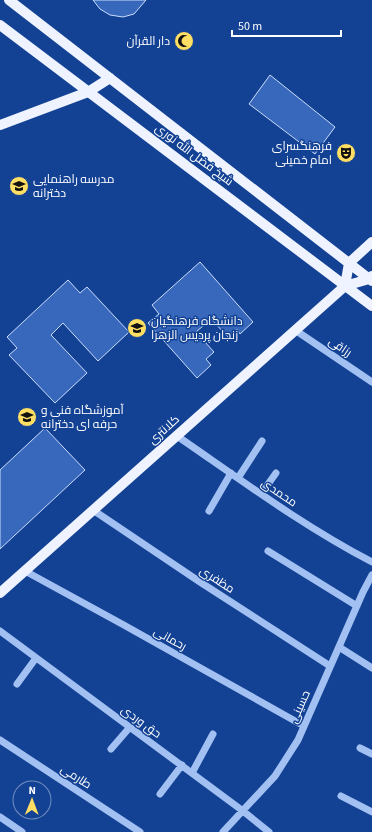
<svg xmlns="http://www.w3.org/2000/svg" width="372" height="832" viewBox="0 0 372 832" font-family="'Source Sans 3',Cairo,sans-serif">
	<rect width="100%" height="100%" fill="#134295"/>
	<path fill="#3768bc" stroke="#caddfd" d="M93,0H146L134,14L123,17L110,15L100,9Z
		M270,75L335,127L315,154L249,104Z
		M200,262L253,322L240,334L237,329L228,337L211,319L196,332L214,352L206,359L211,365L197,378L148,323L159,314L152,305Z
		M68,280L80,293L87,287L129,332L98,361L63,323L51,335L87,373L55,403L9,355L17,348L7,337Z
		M45,428L85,470L0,549V470Z"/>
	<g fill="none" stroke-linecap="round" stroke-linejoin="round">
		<path stroke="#a2c0f2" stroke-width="7" d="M295,330L372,382
			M177,436C241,480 303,526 372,562
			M238,478L262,441
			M261,494L276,473
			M93,510L200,582L330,666
			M209,511L231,473
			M268,551L357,606
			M25,571L122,624L304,726
			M0,631L243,811L269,832
			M339,647L372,668
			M17,684L36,658
			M0,740L140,832
			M360,748L372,754
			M111,749L130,727
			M192,773L213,734
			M160,794L182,765
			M341,796L372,812
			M0,817L22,832
			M223,832L275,776L298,740L363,592L372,575"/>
		<path stroke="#eef3ff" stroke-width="10" d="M9,0L372,281
			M0,25L372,306
			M0,125L88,92L110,78
			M345,286L349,263L372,242
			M0,593L345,286L369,279L372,276"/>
	</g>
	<defs>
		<symbol id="mosque-disc" viewBox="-11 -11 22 22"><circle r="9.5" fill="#ffde64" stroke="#134295"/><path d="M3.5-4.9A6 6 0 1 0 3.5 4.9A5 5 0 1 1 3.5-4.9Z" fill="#111"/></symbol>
		<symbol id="theatre-disc" viewBox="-11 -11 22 22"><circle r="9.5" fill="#ffde64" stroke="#134295"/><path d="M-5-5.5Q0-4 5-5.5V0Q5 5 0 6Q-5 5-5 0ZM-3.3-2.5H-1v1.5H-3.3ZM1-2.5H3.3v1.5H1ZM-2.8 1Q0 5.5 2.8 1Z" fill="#111"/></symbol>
		<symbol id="school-disc" viewBox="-11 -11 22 22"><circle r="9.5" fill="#ffde64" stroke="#134295"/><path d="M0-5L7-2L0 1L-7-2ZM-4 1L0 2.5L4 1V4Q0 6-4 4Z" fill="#111"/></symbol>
		<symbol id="university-disc" viewBox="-11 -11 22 22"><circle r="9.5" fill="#ffde64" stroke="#134295"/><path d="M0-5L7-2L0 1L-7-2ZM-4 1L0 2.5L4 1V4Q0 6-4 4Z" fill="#111"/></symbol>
	</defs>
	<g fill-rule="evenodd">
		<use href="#mosque-disc" x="173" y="30" width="22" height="22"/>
		<use href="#theatre-disc" x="335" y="142" width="22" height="22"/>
		<use href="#school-disc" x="8" y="175" width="22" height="22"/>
		<use href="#university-disc" x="126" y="317" width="22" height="22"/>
		<use href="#school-disc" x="16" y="406" width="22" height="22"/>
	</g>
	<g text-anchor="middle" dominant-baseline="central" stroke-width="3" stroke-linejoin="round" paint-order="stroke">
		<g font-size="12" fill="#fff" stroke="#134295" text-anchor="start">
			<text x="170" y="41" text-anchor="end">دار القرآن</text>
			<text x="332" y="146" text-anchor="end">فرهنگسرای<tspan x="332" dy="14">امام خمینی</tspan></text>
			<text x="33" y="179">مدرسه راهنمایی<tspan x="33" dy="14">دخترانه</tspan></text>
			<text x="151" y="321">دانشگاه فرهنگیان<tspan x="151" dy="14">زنجان پردیس الزهرا</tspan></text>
			<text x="41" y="410">آموزشگاه فنی و<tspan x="41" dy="14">حرفه ای دخترانه</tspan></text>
		</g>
		<g font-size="12" fill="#fff" stroke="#134295">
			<text transform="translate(194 155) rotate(37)">شیخ فضل الله نوری</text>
			<text transform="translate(340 347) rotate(34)">رزاقی</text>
			<text transform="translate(164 430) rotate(-42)">کلانتری</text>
			<text transform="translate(279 493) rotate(34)">محمدی</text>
			<text transform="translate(217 580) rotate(33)">مظفری</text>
			<text transform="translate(170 639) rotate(29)">رحمانی</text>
			<text transform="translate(300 707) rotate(-66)">حسینی</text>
			<text transform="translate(141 722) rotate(36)">حق وردی</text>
			<text transform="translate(76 777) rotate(33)">طارمی</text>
		</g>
	</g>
	<g transform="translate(32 800) rotate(1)"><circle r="19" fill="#134295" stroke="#718ebf"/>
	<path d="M0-3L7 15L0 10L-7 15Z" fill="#ffde64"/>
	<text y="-6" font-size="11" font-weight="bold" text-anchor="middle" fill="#ffffff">N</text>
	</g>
	<path d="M232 30v6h109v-6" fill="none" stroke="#ffffff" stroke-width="2"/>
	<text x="238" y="30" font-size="12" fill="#ffffff" stroke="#134295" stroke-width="3" paint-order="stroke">50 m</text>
</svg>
